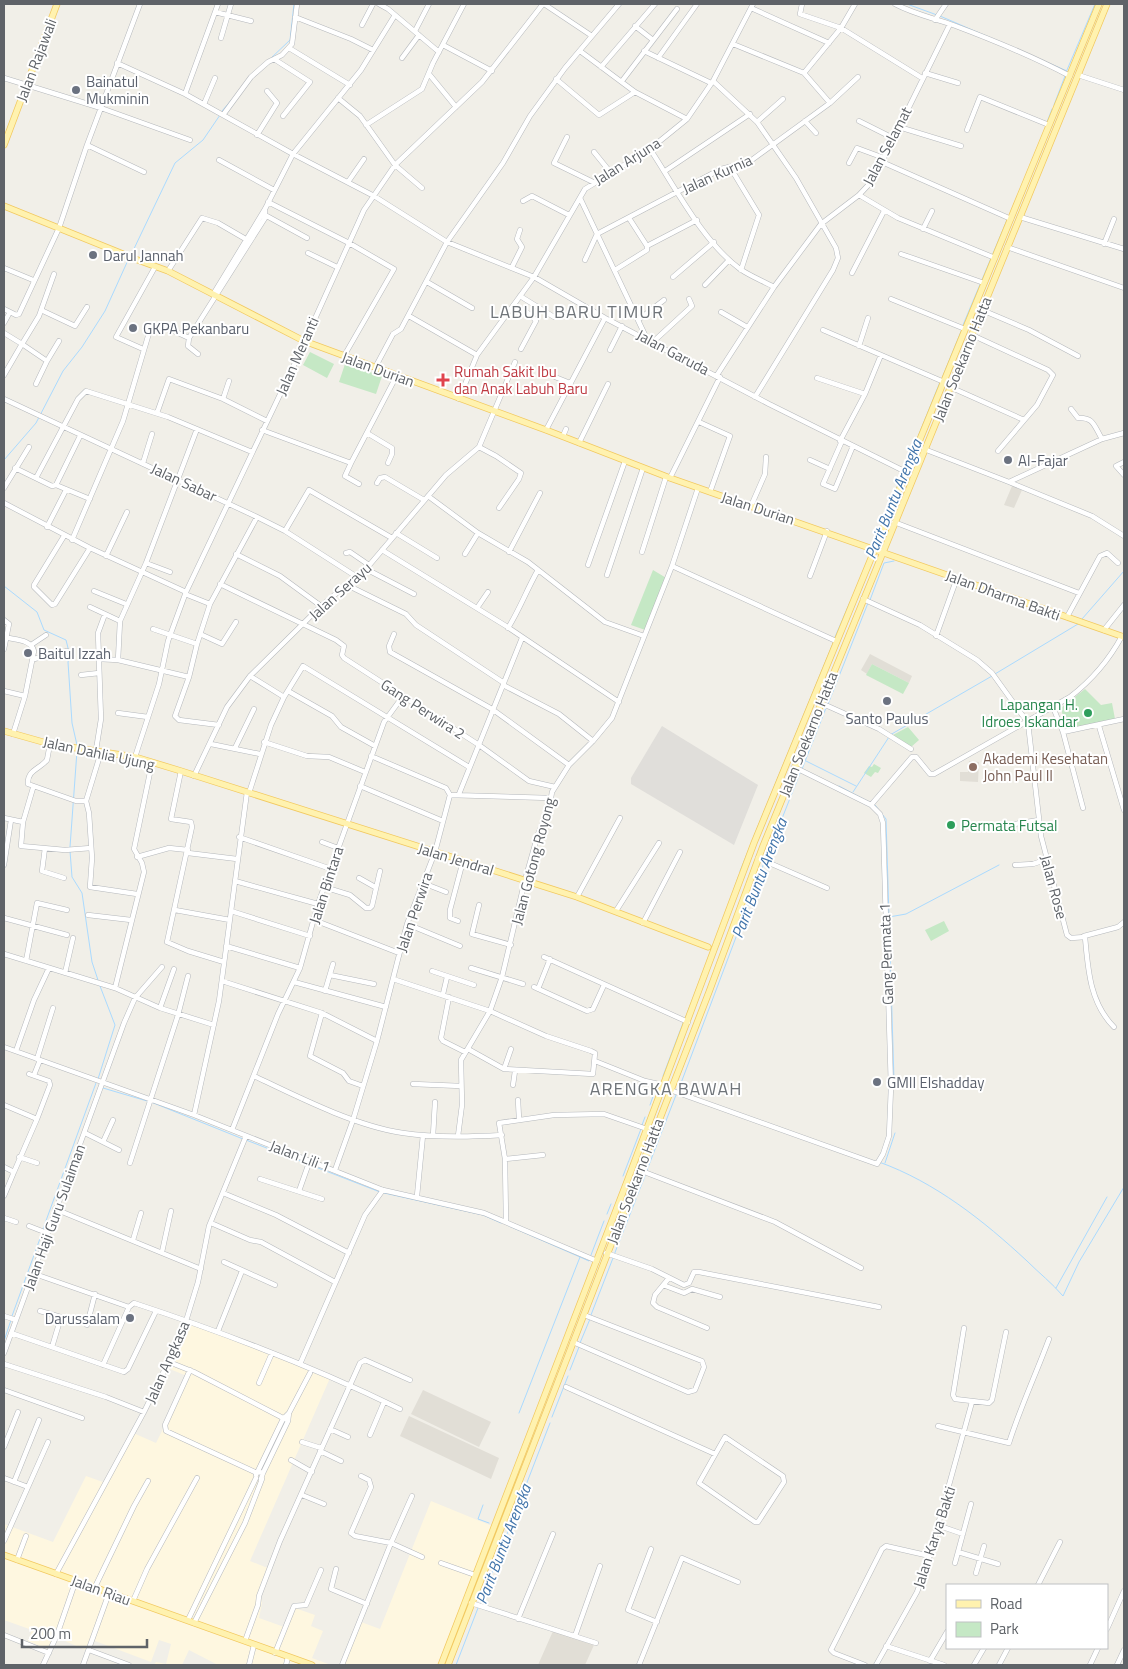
<svg xmlns="http://www.w3.org/2000/svg" width="1128" height="1669" viewBox="0 0 1128 1669" font-family="'Titillium Web',sans-serif">
	<rect width="100%" height="100%" fill="#f1efe8"/>
	<path fill="#fef7e0" d="M193,1321L330,1378L250,1561L270,1569L260,1593L262,1603L259,1618L287,1628L295,1608L315,1615L311,1626L323,1631L312,1658L331,1665H218L189,1650L182,1665H154L156,1662L166,1664L171,1644L159,1640L151,1662L95,1641L90,1652L56,1637L50,1650L28,1641L32,1630L4,1620V1524L53,1542L86,1476L103,1482L131,1432L156,1443L189,1377L170,1369Z
		M431,1501L492,1526L441,1665H342L361,1622L380,1629Z"/>
	<path fill="#e0deda" d="M662,726L758,785L734,845L631,784V778Z"/>
	<path fill="#e1ded6" d="M1012,486L1022,490L1014,508L1004,505Z
		M870,654L912,676L909,683L872,664L867,674L861,670Z
		M969,761L979,762L978,782L960,781V772H968Z
		M423,1390L491,1422L479,1447L411,1414Z
		M409,1416L499,1458L491,1479L400,1436Z
		M553,1631L594,1645L585,1665H538Z"/>
	<path fill="#c5e8c5" d="M310,352L334,364L327,378L303,365Z
		M345,364L382,376L376,394L339,382Z
		M653,570L668,579L648,631L631,625Z
		M872,664L909,683L903,694L866,675Z
		M1085,689L1101,705L1112,703L1115,719L1066,729L1061,708Z
		M908,727L919,740L911,747L893,735Z
		M874,764L881,768L878,773L875,772L871,777L864,773L869,766L872,767Z
		M944,921L949,931L931,941L925,930Z"/>
	<g fill="none" stroke-linecap="round" stroke-linejoin="round">
		<path stroke="#aadaff" stroke-width="1" d="M907,4L937,15
			M940,16L1067,71
			M269,60L290,40L294,4
			M1067,70L1095,4
			M1054,105L1065,76
			M222,111L234,97
			M1047,122L1052,109
			M131,255L175,163L203,140L220,115
			M963,325L1007,220
			M942,378L962,329
			M4,460L36,423L63,371L82,347L105,311L129,258
			M905,469L940,382
			M879,531L903,472
			M4,586L37,612L44,630L66,640L70,656L68,662L72,723L77,745
			M870,600L884,563L894,561
			M1082,619L1124,571
			M835,637L850,602
			M995,674L1078,624
			M828,704L868,603
			M890,735L992,676
			M806,761L856,786
			M802,769L826,708
			M839,786L869,802
			M853,792L889,737
			M875,805L886,819L894,1080
			M754,836L834,641
			M70,847L77,751
			M70,851L72,877L82,893L92,962L98,980
			M766,859L800,773
			M740,871L749,849
			M734,889L739,875
			M889,917L906,914L999,865
			M685,1019L713,946
			M663,1076L683,1023
			M98,1079L115,1025L100,986
			M103,1088L147,1101
			M678,1091L764,863
			M151,1102L243,1139
			M650,1105L657,1085
			M642,1125L645,1117
			M246,1140L380,1192
			M879,1162C935,1182 984,1221 1027,1261C1039,1273 1052,1283 1063,1296L1079,1262L1124,1187
			M885,1163L895,1133
			M647,1170L676,1095
			M623,1176L641,1129
			M384,1193L483,1215L501,1223
			M637,1196L645,1176
			M607,1214L611,1204
			M509,1226L580,1257
			M43,1229L96,1083
			M591,1255L604,1221
			M614,1255L636,1199
			M1056,1288L1107,1197
			M591,1315L613,1258
			M12,1316L42,1233
			M4,1341L11,1320
			M580,1343L590,1319
			M570,1370L579,1347
			M519,1413L580,1257L589,1261V1259
			M552,1417L568,1376
			M483,1505L478,1519L489,1523
			M480,1604L550,1423
			M456,1665L478,1608"/>
		<defs>
			<path id="minor" d="M379,4L388,9L439,52
				M544,4L592,36
				M802,4L800,14L841,28L922,78
				M895,4C914,14 933,18 953,25C993,40 1032,56 1070,76
				M751,8L829,43
				M215,12L251,21
				M295,17L351,39L373,50
				M935,20L946,4
				M362,25L373,4
				M635,26L653,40
				M415,31L429,4
				M221,38L231,4
				M733,44L804,73L830,103
				M443,45L492,71
				M289,48L350,85
				M580,51L635,92L687,119
				M644,51L711,83
				M402,58L419,35
				M658,58L697,4
				M274,59L310,82L283,116
				M117,63L185,94L293,154L374,196L447,242L534,277L605,318L769,404L906,472
				M601,67L655,4
				M804,73L841,28L855,4
				M925,73L958,83
				M429,74L456,107
				M1078,75L1124,90
				M4,78L101,108L190,140
				M556,79L599,115L635,92
				M622,81L677,9
				M713,81L757,122L796,178L836,248L838,258L833,270L755,397
				M185,94L218,4
				M338,98L360,116L395,165L422,188
				M204,104L215,78
				M223,115L251,77L268,62L282,55L292,44L297,4
				M805,121L816,133
				M859,121L893,138
				M757,122L783,99
				M366,125L422,89L433,63L464,4
				M899,127L961,146
				M967,130L980,97L1049,125
				M257,135L277,103L267,91
				M567,137L554,163L593,182
				M87,145L144,172
				M650,149C675,187 703,242 740,269C750,276 763,281 774,287
				M594,152L611,173
				M219,160L274,190
				M882,162L1011,219
				M849,163L857,148L884,158
				M730,167L759,215L741,270
				M665,171L750,114
				M348,182L364,159
				M859,195L898,218L995,258
				M580,198L646,337
				M523,201L532,196L569,215
				M268,202L349,243L394,269L344,356
				M265,215L307,238
				M1020,217L1124,249
				M923,229L932,211
				M1104,244L1114,219
				M647,246L697,220
				M1007,247L1124,288
				M308,253L337,267
				M901,254L984,283
				M585,260L597,234L721,169L749,162L830,103L858,77
				M512,267L522,247L517,239L520,230
				M4,268L33,280
				M615,270L647,250V246L629,218
				M168,271L202,218L218,223L249,241
				M852,273L884,211
				M673,277L714,242
				M427,282L472,308
				M705,285L729,260
				M214,296V293L265,209L293,154L361,70L395,15
				M520,296L554,317
				M891,299L965,329
				M514,305L531,315L536,321L521,349
				M4,309L16,315L19,314L59,228L87,145L140,4
				M41,310L75,326L87,307
				M982,310L1029,330L1078,356
				M721,312L747,327
				M409,316L477,355
				M638,320L664,300
				M4,323L10,312
				M165,327L189,338
				M823,330L944,382
				M4,333L22,344L4,375
				M972,335L1048,370L1053,375L1037,405L998,451
				M654,341L692,306L689,299
				M859,346L868,318
				M143,349L116,337L155,267
				M610,350L622,326
				M198,354L188,346L189,338L265,218V209
				M47,361L59,341
				M376,366L393,334L401,329L447,242L503,163L530,116L565,68L619,4
				M717,375L774,287L821,224L859,195L873,180L950,24
				M555,377L570,383
				M817,378L865,394
				M36,384L47,361L22,344L39,316L54,274
				M950,387L1024,420
				M4,399L257,517L285,531L357,577
				M223,399L229,381
				M459,399L477,355L534,277L585,189L650,149L687,119L713,81L753,4
				M1071,409L1078,418C1094,417 1094,426 1102,439
				M157,413L169,379L223,399L267,421
				M699,422L730,436L710,492
				M262,430L351,463L397,375
				M546,430L605,318
				M367,433L392,448V454L388,463
				M563,436L566,429
				M840,441L865,394L881,355
				M842,441L823,484L835,489L853,446
				M579,443L608,384
				M479,447L496,456L521,473L519,479L499,508
				M924,449L1009,482L1102,439L1124,433
				M810,460L830,469
				M1124,462L1116,466L1124,475
				M143,463L152,434
				M351,463L345,476L359,484
				M15,468L52,486L56,485L90,499
				M36,478L78,399L86,391L168,417L252,452
				M670,478L720,377
				M1009,482L1092,516L1124,536
				M377,483L380,478L385,477L424,500
				M56,485L80,436
				M4,488L29,447
				M428,496L478,533L528,562L605,622L644,636
				M4,503L90,548L186,592
				M751,506L765,474L766,457
				M894,522L1079,593
				M47,527L66,490
				M285,531L309,490L392,538
				M396,533L437,558
				M64,536L34,585V587L52,605L55,604L90,548
				M72,540L123,421L149,333
				M382,550L506,626L619,702
				M509,552L540,493
				M642,552L666,477
				M346,553L350,552L369,565
				M236,554L280,576L321,606
				M465,554L478,533
				M106,556L127,512
				M146,563L170,572
				M588,565L625,461
				M672,566L836,641
				M366,569L414,594
				M607,575L643,468
				M810,576L827,531
				M220,584L336,640L344,646L342,655L344,658L479,745L529,781L555,787
				M347,585L406,614L416,625L504,683
				M94,591L126,604
				M185,594L210,604
				M863,599L920,625L977,660L992,673L1028,723L1041,836L1067,935L1071,938L1085,937C1088,970 1090,1003 1114,1027
				M90,607L120,621
				M477,608L488,592
				M1067,617L1100,556L1107,553L1118,563
				M4,620L9,624L4,649
				M508,628C520,609 527,589 538,570
				M153,629L197,644
				M1104,630L1124,605
				M200,634L222,644L236,622
				M394,634L389,646L390,652L492,709L569,765
				M936,636L957,578
				M4,637C14,640 31,639 34,651L25,696L13,734
				M31,645L46,635
				M34,659L67,651
				M99,659L118,660L189,677
				M118,660L120,621L146,563L197,429
				M81,675L99,673
				M250,676L284,697
				M503,685L559,714L593,741
				M4,691L25,696
				M288,691L332,716L341,727L375,746
				M821,703L879,729L911,749
				M1053,707L1063,732L1083,808
				M118,713L148,717
				M219,725L179,720L175,716L189,677L197,644L210,604L257,517
				M1099,726L1124,810
				M1063,732L1124,719
				M264,742L307,756L329,757L365,772
				M50,744L47,760C40,769 27,770 28,784L76,801H86
				M211,744L260,754
				M235,748L254,709
				M96,750L101,719L98,633L105,614
				M101,752L86,801L89,813L92,858L90,887L137,894
				M371,756L446,788L450,795
				M135,757L159,684L168,641L186,592L295,363L364,210L395,165L482,82L543,4
				M181,771L171,819L191,822L192,827L167,942L188,951L224,962
				M194,776L227,707L250,676L321,606L366,569L446,475L479,447L515,362
				M360,786L443,821
				M33,788L23,822L21,846L65,850L91,848
				M249,793L271,725L284,697L303,666L469,767
				M459,794L522,638
				M871,805L912,757H916L930,774H934L1070,697C1092,680 1109,660 1122,636
				M4,818L23,822
				M1003,826L1039,820
				M239,837L331,869
				M322,842L338,848
				M45,848L42,871L64,878
				M188,853L237,859
				M137,857L169,848L188,850
				M758,858L827,888
				M4,865L11,820
				M1015,865L1033,864L1048,859
				M359,878L375,887
				M235,881L318,904
				M423,883L446,892
				M324,887L350,895L366,908H370L372,906L380,871
				M577,897L620,818
				M479,905L472,934L511,945
				M175,910L230,920
				M231,911L310,936
				M616,911L659,843
				M88,915L131,920
				M4,918L67,935
				M314,920L399,953
				M458,921L450,918V910L463,861
				M643,923L680,852
				M407,924L460,946
				M1084,936L1118,927L1124,922
				M226,946L300,968
				M4,954L115,988L160,1008L214,1025
				M544,957L688,1022
				M26,961L37,903L67,910
				M471,968L523,984
				M432,971L474,985
				M65,973L73,938
				M330,975L374,984
				M393,979L490,1011L546,1036L591,1051L595,1053L593,1074L504,1069L468,1049
				M222,981L322,1013L377,1041
				M294,982L386,1007
				M534,987L587,1011L593,1009L604,985
				M115,988L144,872L142,863L134,849L152,763
				M538,989L550,959
				M325,991L333,964
				M443,994L447,977
				M449,997L441,1038L443,1041L465,1052
				M160,1008L174,969
				M322,1013L310,1056L343,1073L349,1081L363,1086
				M4,1047L194,1115L383,1190L484,1213L597,1261
				M16,1051L34,1000L49,968
				M37,1059L53,1008
				M595,1061L645,1081L663,1085
				M504,1069L511,1049
				M29,1074L49,1081L50,1085L37,1119
				M34,1075L40,1060
				M254,1076C298,1097 355,1126 403,1133C435,1138 469,1137 502,1135
				M413,1084L461,1086
				M513,1085L515,1071
				M670,1090L877,1164L883,1154L889,1136L891,1087L883,823L880,814L871,805L794,767
				M518,1100L519,1119
				M4,1105L37,1119L14,1172L4,1167
				M194,1115L219,1001L247,792
				M232,1130L278,1014L300,968L318,904L384,722L403,696
				M85,1133L119,1150
				M433,1136L435,1102
				M458,1136L462,1105L461,1060L490,1011L502,977L525,880L538,834L549,809L552,792L569,765L593,741L612,718L672,566L698,488
				M103,1142L113,1120
				M543,1155L505,1159L499,1123L554,1115L604,1114L647,1129
				M19,1157L37,1163
				M505,1159L506,1221
				M130,1163L178,1015L188,976
				M335,1170L353,1120L377,1041L407,924L435,852L450,795L550,798
				M639,1170L775,1222L861,1268
				M260,1179L322,1199
				M299,1191L310,1160
				M223,1193L276,1215L349,1253
				M4,1196L14,1172
				M417,1196L423,1135
				M55,1209L201,1269
				M4,1218L16,1222
				M211,1223L250,1240L261,1242L335,1282
				M29,1226L47,1233
				M133,1240L141,1213
				M162,1252L171,1211
				M606,1253L652,1269L684,1285L689,1283L694,1272H699L879,1307
				M224,1262L275,1285
				M32,1273L129,1307
				M669,1278L655,1295L653,1303L657,1307L707,1328
				M663,1285L684,1293L692,1289L720,1297
				M40,1311L78,1322
				M4,1316L16,1320
				M87,1325L95,1294
				M964,1328L953,1395L955,1399L989,1403L992,1400L1006,1332
				M218,1331L242,1271
				M11,1333L124,1372L128,1369L156,1311
				M573,1342L688,1392L695,1390L704,1367L702,1361L584,1315
				M52,1347L61,1317
				M4,1353L124,1023L135,998L162,967
				M169,1362L194,1372L285,1419
				M4,1364L106,1397L144,1412
				M300,1364L365,1215L383,1190
				M103,1365L129,1307L134,1303C225,1333 314,1367 400,1409
				M190,1370L165,1425L166,1431L257,1473
				M259,1383L272,1353
				M566,1387L715,1454
				M4,1390L82,1418
				M289,1413L310,1373
				M938,1426L1009,1443C1020,1408 1036,1374 1049,1339
				M330,1429L348,1437
				M370,1435L384,1402
				M725,1437L783,1476L784,1482L758,1522H755L699,1483Z
				M302,1442L321,1448
				M4,1447L18,1412
				M320,1451L341,1461
				M291,1460L312,1472
				M258,1472L263,1473L261,1479
				M256,1475L283,1419L289,1413L288,1421L263,1473
				M361,1476L369,1480L371,1487L351,1533L355,1536L391,1543L422,1557
				M4,1478L28,1487
				M14,1482L39,1420
				M302,1495L324,1504
				M940,1526L963,1534
				M4,1541L48,1442
				M651,1549L628,1610L657,1622
				M958,1552L998,1564
				M17,1560L26,1536
				M441,1563L475,1575
				M955,1563L971,1504
				M336,1569L331,1589L367,1604
				M976,1573L984,1546
				M56,1574L144,1412L182,1334L198,1282L209,1226L246,1136
				M1038,1585L1060,1542
				M95,1587L134,1506L148,1481
				M133,1601L147,1569L197,1478
				M471,1603L596,1643
				M518,1619L553,1534
				M188,1620L256,1478
				M194,1623L245,1523L262,1479
				M1107,1629L1124,1591
				M4,1635L49,1653
				M575,1636L600,1566
				M245,1641L258,1605L259,1596L280,1541L360,1363L365,1360L410,1380
				M886,1646L944,1665
				M89,1650L129,1665
				M275,1653L294,1606L306,1605L321,1570
				M930,1661L947,1632
				M43,1665L57,1635L76,1580
				M83,1665L109,1593
				M249,1665L254,1645
				M286,1665L288,1657
				M342,1665L391,1543L412,1496
				M639,1665L682,1558L738,1582
				M865,1665L834,1653L831,1650L882,1549L886,1546L930,1556
				M876,1665L917,1592L926,1568L972,1402
				M974,1665L984,1648
				M999,1665L1008,1648
				M1090,1665L1098,1648
				M1117,1665L1124,1650"/>
			<path id="major" d="M4,145L57,4
				M4,206L128,256
				M135,259L168,271L304,341L546,430L670,478L1124,637
				M4,731L50,744L135,757L181,771L577,897L708,947
				M4,1555L312,1665
				M441,1665L628,1179L754,843L1099,4
				M448,1665L709,992L763,846L1107,4"/>
		</defs>
		<use href="#minor" stroke="#b5b8bc" stroke-width="5.5"/>
		<use href="#major" stroke="#f2c960" stroke-width="7"/>
		<use href="#minor" stroke="#fff" stroke-width="4.5"/>
		<use href="#major" stroke="#fff2af" stroke-width="5.5"/>
	</g>
	<g fill="#6b7280" stroke="#fff" stroke-width="2">
		<circle cx="76" cy="90" r="5"/>
		<circle cx="93" cy="255" r="5"/>
		<circle cx="133" cy="328" r="5"/>
		<circle cx="1008" cy="460" r="5"/>
		<circle cx="28" cy="653" r="5"/>
		<circle cx="887" cy="701" r="5"/>
		<circle cx="877" cy="1082" r="5"/>
		<circle cx="130" cy="1318" r="5"/>
	</g>
	<path fill="#e0444e" stroke="#fff" stroke-width="2" d="M440.5 372.5h5v5h5v5h-5v5h-5v-5h-5v-5h5z"/>
	<g fill="#2e9e5b" stroke="#fff" stroke-width="2">
		<circle cx="1088" cy="713" r="5"/>
		<circle cx="951" cy="825" r="5"/>
	</g>
	<circle fill="#8d6e63" stroke="#fff" stroke-width="2" cx="973" cy="767" r="5"/>
	<g text-anchor="middle" dominant-baseline="central" stroke-width="4" stroke-linejoin="round" paint-order="stroke">
		<g font-size="15" fill="#5f6368" stroke="#fff">
			<text transform="translate(36 60) rotate(-69)">Jalan Rajawali</text>
			<text transform="translate(887 146) rotate(-62)">Jalan Selamat</text>
			<text transform="translate(627 161) rotate(-32)">Jalan Arjuna</text>
			<text transform="translate(717 174) rotate(-24)">Jalan Kurnia</text>
			<text transform="translate(673 352) rotate(28)">Jalan Garuda</text>
			<text transform="translate(297 356) rotate(-66)">Jalan Meranti</text>
			<text transform="translate(962 359) rotate(-68)">Jalan Soekarno Hatta</text>
			<text transform="translate(378 369) rotate(20)">Jalan Durian</text>
			<text transform="translate(184 482) rotate(25)">Jalan Sabar</text>
			<text transform="translate(758 508) rotate(18)">Jalan Durian</text>
			<text transform="translate(340 591) rotate(-42)">Jalan Serayu</text>
			<text transform="translate(1003 595) rotate(20)">Jalan Dharma Bakti</text>
			<text transform="translate(423 709) rotate(33)">Gang Perwira 2</text>
			<text transform="translate(808 734) rotate(-68)">Jalan Soekarno Hatta</text>
			<text transform="translate(99 753) rotate(12)">Jalan Dahlia Ujung</text>
			<text transform="translate(456 859) rotate(17)">Jalan Jendral</text>
			<text transform="translate(533 861) rotate(-75)">Jalan Gotong Royong</text>
			<text transform="translate(326 885) rotate(-72)">Jalan Bintara</text>
			<text transform="translate(1054 887) rotate(75)">Jalan Rose</text>
			<text transform="translate(414 912) rotate(-71)">Jalan Perwira</text>
			<text transform="translate(886 954) rotate(-92)">Gang Permata 1</text>
			<text transform="translate(300 1156) rotate(21)">Jalan Lili 1</text>
			<text transform="translate(635 1181) rotate(-69)">Jalan Soekarno Hatta</text>
			<text transform="translate(54 1217) rotate(-70)">Jalan Haji Guru Sulaiman</text>
			<text transform="translate(167 1362) rotate(-66)">Jalan Angkasa</text>
			<text transform="translate(934 1537) rotate(-72)">Jalan Karya Bakti</text>
			<text transform="translate(101 1590) rotate(20)">Jalan Riau</text>
		</g>
		<g font-size="15" fill="#5b616d" stroke="#fff" text-anchor="start">
			<text x="86" y="81">Bainatul<tspan x="86" dy="17">Mukminin</tspan></text>
			<text x="103" y="255">Darul Jannah</text>
			<text x="143" y="328">GKPA Pekanbaru</text>
			<text x="1018" y="460">Al-Fajar</text>
			<text x="38" y="653">Baitul Izzah</text>
			<text x="887" y="718" text-anchor="middle">Santo Paulus</text>
			<text x="887" y="1082">GMII Elshadday</text>
			<text x="120" y="1318" text-anchor="end">Darussalam</text>
		</g>
		<g font-size="15" fill="#be3a42" stroke="#fff" text-anchor="start">
			<text x="454" y="371">Rumah Sakit Ibu<tspan x="454" dy="17">dan Anak Labuh Baru</tspan></text>
		</g>
		<g font-size="15" fill="#27864d" stroke="#fff" text-anchor="end">
			<text x="1078" y="704">Lapangan H.<tspan x="1078" dy="17">Idroes Iskandar</tspan></text>
			<text x="961" y="825" text-anchor="start">Permata Futsal</text>
		</g>
		<g font-size="15" fill="#785e54" stroke="#fff" text-anchor="start">
			<text x="983" y="758">Akademi Kesehatan<tspan x="983" dy="17">John Paul II</tspan></text>
		</g>
		<g font-size="16" font-style="italic" fill="#4174aa" stroke="#fff">
			<text transform="translate(893 499) rotate(-68)">Parit Buntu Arengka</text>
			<text transform="translate(759 878) rotate(-69)">Parit Buntu Arengka</text>
			<text transform="translate(503 1544) rotate(-69)">Parit Buntu Arengka</text>
		</g>
		<g font-size="18" letter-spacing="1" fill="#70757a" stroke="#fff">
			<text x="577" y="311">LABUH BARU TIMUR</text>
			<text x="666" y="1088">ARENGKA BAWAH</text>
		</g>
	</g>
	<rect width="1128" height="1669" fill="none" stroke="#5f6368" stroke-width="10"/>
	<rect x="946" y="1584" width="162" height="65" fill="#ffffff" stroke="#bfc1c3"/>
	<rect x="956" y="1600" width="25" height="8" fill="#fff2af" stroke="#bfc1c3"/>
	<text x="990" y="1609" font-size="15" fill="#5f6368">Road</text>
	<rect x="956" y="1622" width="25" height="15" fill="#c5e8c5" stroke="#bfc1c3"/>
	<text x="990" y="1634" font-size="15" fill="#5f6368">Park</text>
	<path d="M22 1639v8h125v-8" fill="none" stroke="#5f6368" stroke-width="2.5"/>
	<text x="30" y="1639" font-size="15" fill="#5f6368" stroke="#ffffff" stroke-width="4" paint-order="stroke">200 m</text>
</svg>
